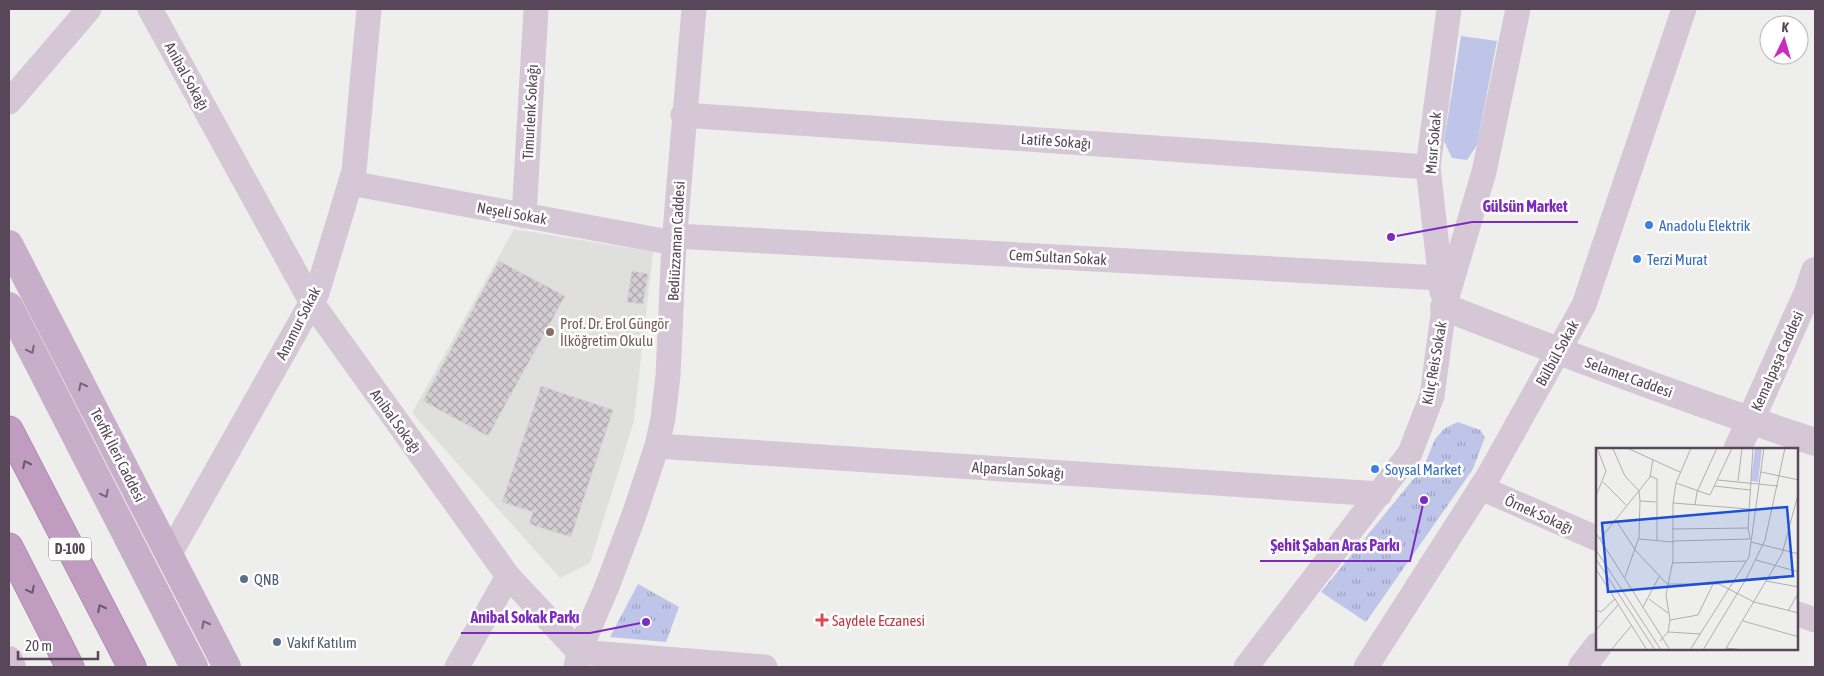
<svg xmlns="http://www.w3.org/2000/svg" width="1824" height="676" viewBox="0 0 1824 676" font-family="'Asap Condensed',sans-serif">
	<defs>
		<pattern id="park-tufts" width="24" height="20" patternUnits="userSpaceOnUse" patternTransform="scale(1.25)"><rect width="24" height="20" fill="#bfc4e9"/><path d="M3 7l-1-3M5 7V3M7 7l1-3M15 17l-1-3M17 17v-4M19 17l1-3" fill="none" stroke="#9ea1c0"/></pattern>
		<pattern id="building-cross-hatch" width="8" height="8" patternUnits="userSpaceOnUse" patternTransform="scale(1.25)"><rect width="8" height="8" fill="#d3cdd2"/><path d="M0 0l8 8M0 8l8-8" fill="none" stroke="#aea8ad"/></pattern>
	</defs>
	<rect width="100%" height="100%" fill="#eeefed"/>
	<path fill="#dfe0de" d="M514,229L653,252L634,421L590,563L560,578L412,413Z"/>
	<path fill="#bfc4e9" d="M1461,36L1497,41L1477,145L1467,160L1452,158L1444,141Z"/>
	<path fill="url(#park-tufts)" d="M1458,422L1480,430L1485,437L1473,469L1366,622L1321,592L1424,466L1435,439L1445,428Z
		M638,584L679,607L666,642L610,637Z"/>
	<path fill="url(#building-cross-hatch)" stroke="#d7d1d6" d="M499,261L565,296L488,436L423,401Z
		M632,271L648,274L643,304L627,302Z
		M541,386L613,410L571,537L529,524L533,512L502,502Z"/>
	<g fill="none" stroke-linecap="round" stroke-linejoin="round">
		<defs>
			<path id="trunk" d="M9,430L132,667
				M9,547L70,667"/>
		</defs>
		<use href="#trunk" stroke="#a274a1" stroke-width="29"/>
		<path stroke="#d5c7d5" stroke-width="25" d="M150,9L312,303L508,576L579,652L765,667
			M9,102L89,9
			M683,115L1428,167
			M350,183L674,243
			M524,216L536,9
			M675,236L1440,278
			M1442,292L1428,167L1449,9
			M657,446L1380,494
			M1481,488L1598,539
			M169,555L317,293L354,171L369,9
			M1798,614L1815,620
			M457,667L508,576
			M576,667L579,652L608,584L634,515L657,446L663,418L668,376L674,243L694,9
			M1246,667L1410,453L1432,396L1444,307L1484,172L1518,9
			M1366,667L1489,475L1584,305L1684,9"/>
		<path stroke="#d5c7d5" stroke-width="28" d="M1444,307C1567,355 1690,401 1815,442
			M1737,450L1808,292L1815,271
			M1582,667L1598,646"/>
		<path stroke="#d4c1d3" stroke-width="28" d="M9,660L12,667"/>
		<path stroke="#c8afc9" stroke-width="28" d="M9,244L227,667
			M9,306L194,667"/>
		<use href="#trunk" stroke="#bf9cc0" stroke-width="28"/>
	</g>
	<defs><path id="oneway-chevron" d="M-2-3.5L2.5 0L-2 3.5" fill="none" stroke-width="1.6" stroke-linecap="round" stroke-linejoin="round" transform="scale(1.25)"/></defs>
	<g stroke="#79667a">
		<use href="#oneway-chevron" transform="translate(31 350) rotate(63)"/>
		<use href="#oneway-chevron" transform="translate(82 386) rotate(-117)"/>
		<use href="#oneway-chevron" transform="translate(105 494) rotate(63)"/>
		<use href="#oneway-chevron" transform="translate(205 624) rotate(-117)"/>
	</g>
	<g stroke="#6c586d">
		<use href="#oneway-chevron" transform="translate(26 464) rotate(-117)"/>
		<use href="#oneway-chevron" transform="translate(31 590) rotate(63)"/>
		<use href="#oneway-chevron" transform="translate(101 608) rotate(-117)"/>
	</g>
	<g fill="#3f7fe0" stroke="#fff" stroke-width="2">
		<circle cx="1649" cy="225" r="5"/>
		<circle cx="1637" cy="259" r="5"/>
		<circle cx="1375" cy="469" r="5"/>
	</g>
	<circle fill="#8d6e63" stroke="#fff" stroke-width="2" cx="550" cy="332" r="5"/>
	<g fill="#5c6f8a" stroke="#fff" stroke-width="2">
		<circle cx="244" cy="579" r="5"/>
		<circle cx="277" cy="642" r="5"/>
	</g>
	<path fill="#e0444e" stroke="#fff" stroke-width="2" d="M819.5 612.5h5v5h5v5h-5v5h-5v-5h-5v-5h5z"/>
	<g text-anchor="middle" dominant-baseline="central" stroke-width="5" stroke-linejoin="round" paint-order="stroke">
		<rect fill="#fff" stroke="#897e8a" stroke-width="1" x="49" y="537.5" width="42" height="23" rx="4"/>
		<g font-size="14" font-weight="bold" fill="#574758">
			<text x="70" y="549">D-100</text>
		</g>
		<g font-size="15" fill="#574758" stroke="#fff">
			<text transform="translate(187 76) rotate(61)">Anibal Sokağı</text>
			<text transform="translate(530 112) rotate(-87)">Timurlenk Sokağı</text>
			<text transform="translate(1056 141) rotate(4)">Latife Sokağı</text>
			<text transform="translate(1433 143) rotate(-85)">Mısır Sokak</text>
			<text transform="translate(512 213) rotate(10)">Neşeli Sokak</text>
			<text transform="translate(676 241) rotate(-87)">Bediüzzaman Caddesi</text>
			<text transform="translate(1058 257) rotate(3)">Cem Sultan Sokak</text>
			<text transform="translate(298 323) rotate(-63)">Anamur Sokak</text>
			<text transform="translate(1557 353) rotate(-61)">Bülbül Sokak</text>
			<text transform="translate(1777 361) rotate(-66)">Kemalpaşa Caddesi</text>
			<text transform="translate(1434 363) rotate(-80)">Kılıç Reis Sokak</text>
			<text transform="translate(1629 377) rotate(20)">Selamet Caddesi</text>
			<text transform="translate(396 421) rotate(54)">Anibal Sokağı</text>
			<text transform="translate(118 455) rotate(63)">Tevfik İleri Caddesi</text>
			<text transform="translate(1018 470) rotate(4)">Alparslan Sokağı</text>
			<text transform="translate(1539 514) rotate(24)">Örnek Sokağı</text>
		</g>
		<g font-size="15" fill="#366cbe" stroke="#fff" text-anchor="start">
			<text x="1659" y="225">Anadolu Elektrik</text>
			<text x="1647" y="259">Terzi Murat</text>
			<text x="1385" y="469">Soysal Market</text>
		</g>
		<g font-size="15" fill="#785e54" stroke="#fff" text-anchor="start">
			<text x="560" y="323">Prof. Dr. Erol Güngör<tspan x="560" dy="17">İlköğretim Okulu</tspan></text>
		</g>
		<g font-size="15" fill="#4e5e75" stroke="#fff" text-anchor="start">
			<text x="254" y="579">QNB</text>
			<text x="287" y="642">Vakıf Katılım</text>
		</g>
		<g font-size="15" fill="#be3a42" stroke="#fff" text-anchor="start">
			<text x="832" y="620">Saydele Eczanesi</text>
		</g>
	</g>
	<g transform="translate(1596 448)">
		<rect width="202" height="202" fill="#eeefed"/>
		<path d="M159,0H166L162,34L155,33Z" fill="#bfc4e9"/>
		<path fill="none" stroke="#b2acb1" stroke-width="1" d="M19,0L17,1L29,28L43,43L44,53L43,89L29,129M31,0L84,24M165,24L203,32M54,28L61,31V92M122,32L182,38M142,33L146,0M7,34L30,57M80,35L114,47L136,0M118,38L154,42M0,48L10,23L1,0M44,53L60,54M77,55L153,61M99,57L101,44L121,0M19,71L40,103L71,136H123L158,154L203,165M76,81L152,80M0,85L74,202M4,91L54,29L57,11M43,91L77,94M154,91L152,80L157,0M77,93L154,91M155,94L203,106M0,102L65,202M0,111L59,202M160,112L203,124M77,115L150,113M0,121L51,202M170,133L203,139M53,151L72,165M47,159L63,129M0,162L5,164L19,151M192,163L203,144M74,172L102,167L117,136M147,173L203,189M0,182L22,157M72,184L105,186M64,193L72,184L74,172L70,147L77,112V55L80,35L95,0M130,200L148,202M15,202L35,178M94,202L153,109L168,0M107,202L150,131L169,92L189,0M129,202L186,106L203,43"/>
		<path fill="#1d4ed8" fill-opacity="0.15" stroke="#1d4ed8" stroke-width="2.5" d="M191,59L197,128L12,144L6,75Z"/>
		<rect width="202" height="202" fill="none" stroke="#574758" stroke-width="2.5"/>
	</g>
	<path fill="none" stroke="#7b2cbf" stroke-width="2" d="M1391 237L1472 222H1578M1424 500L1410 561H1260M646 622L590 633H461"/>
	<g fill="#7b2cbf" stroke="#fff" stroke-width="2">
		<circle cx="1391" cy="237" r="5"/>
		<circle cx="1424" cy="500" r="5"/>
		<circle cx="646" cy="622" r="5"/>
	</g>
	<g font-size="16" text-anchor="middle" font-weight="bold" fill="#7b2cbf" stroke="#fff" stroke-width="5" stroke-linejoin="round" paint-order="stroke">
		<text x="1525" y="212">Gülsün Market</text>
		<text x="1335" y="551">Şehit Şaban Aras Parkı</text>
		<text x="525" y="623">Anibal Sokak Parkı</text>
	</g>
	<rect width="1824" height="676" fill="none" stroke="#574758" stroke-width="20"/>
	<g transform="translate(1784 40) rotate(5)"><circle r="24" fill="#ffffff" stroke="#bcb5bc"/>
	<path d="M0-4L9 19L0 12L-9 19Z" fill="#c92cc1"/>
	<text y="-8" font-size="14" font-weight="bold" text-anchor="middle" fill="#574758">K</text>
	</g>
	<path d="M18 651v8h80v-8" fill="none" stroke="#574758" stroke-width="2.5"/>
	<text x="25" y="651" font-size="15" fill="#574758" stroke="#ffffff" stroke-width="4" paint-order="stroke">20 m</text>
</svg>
